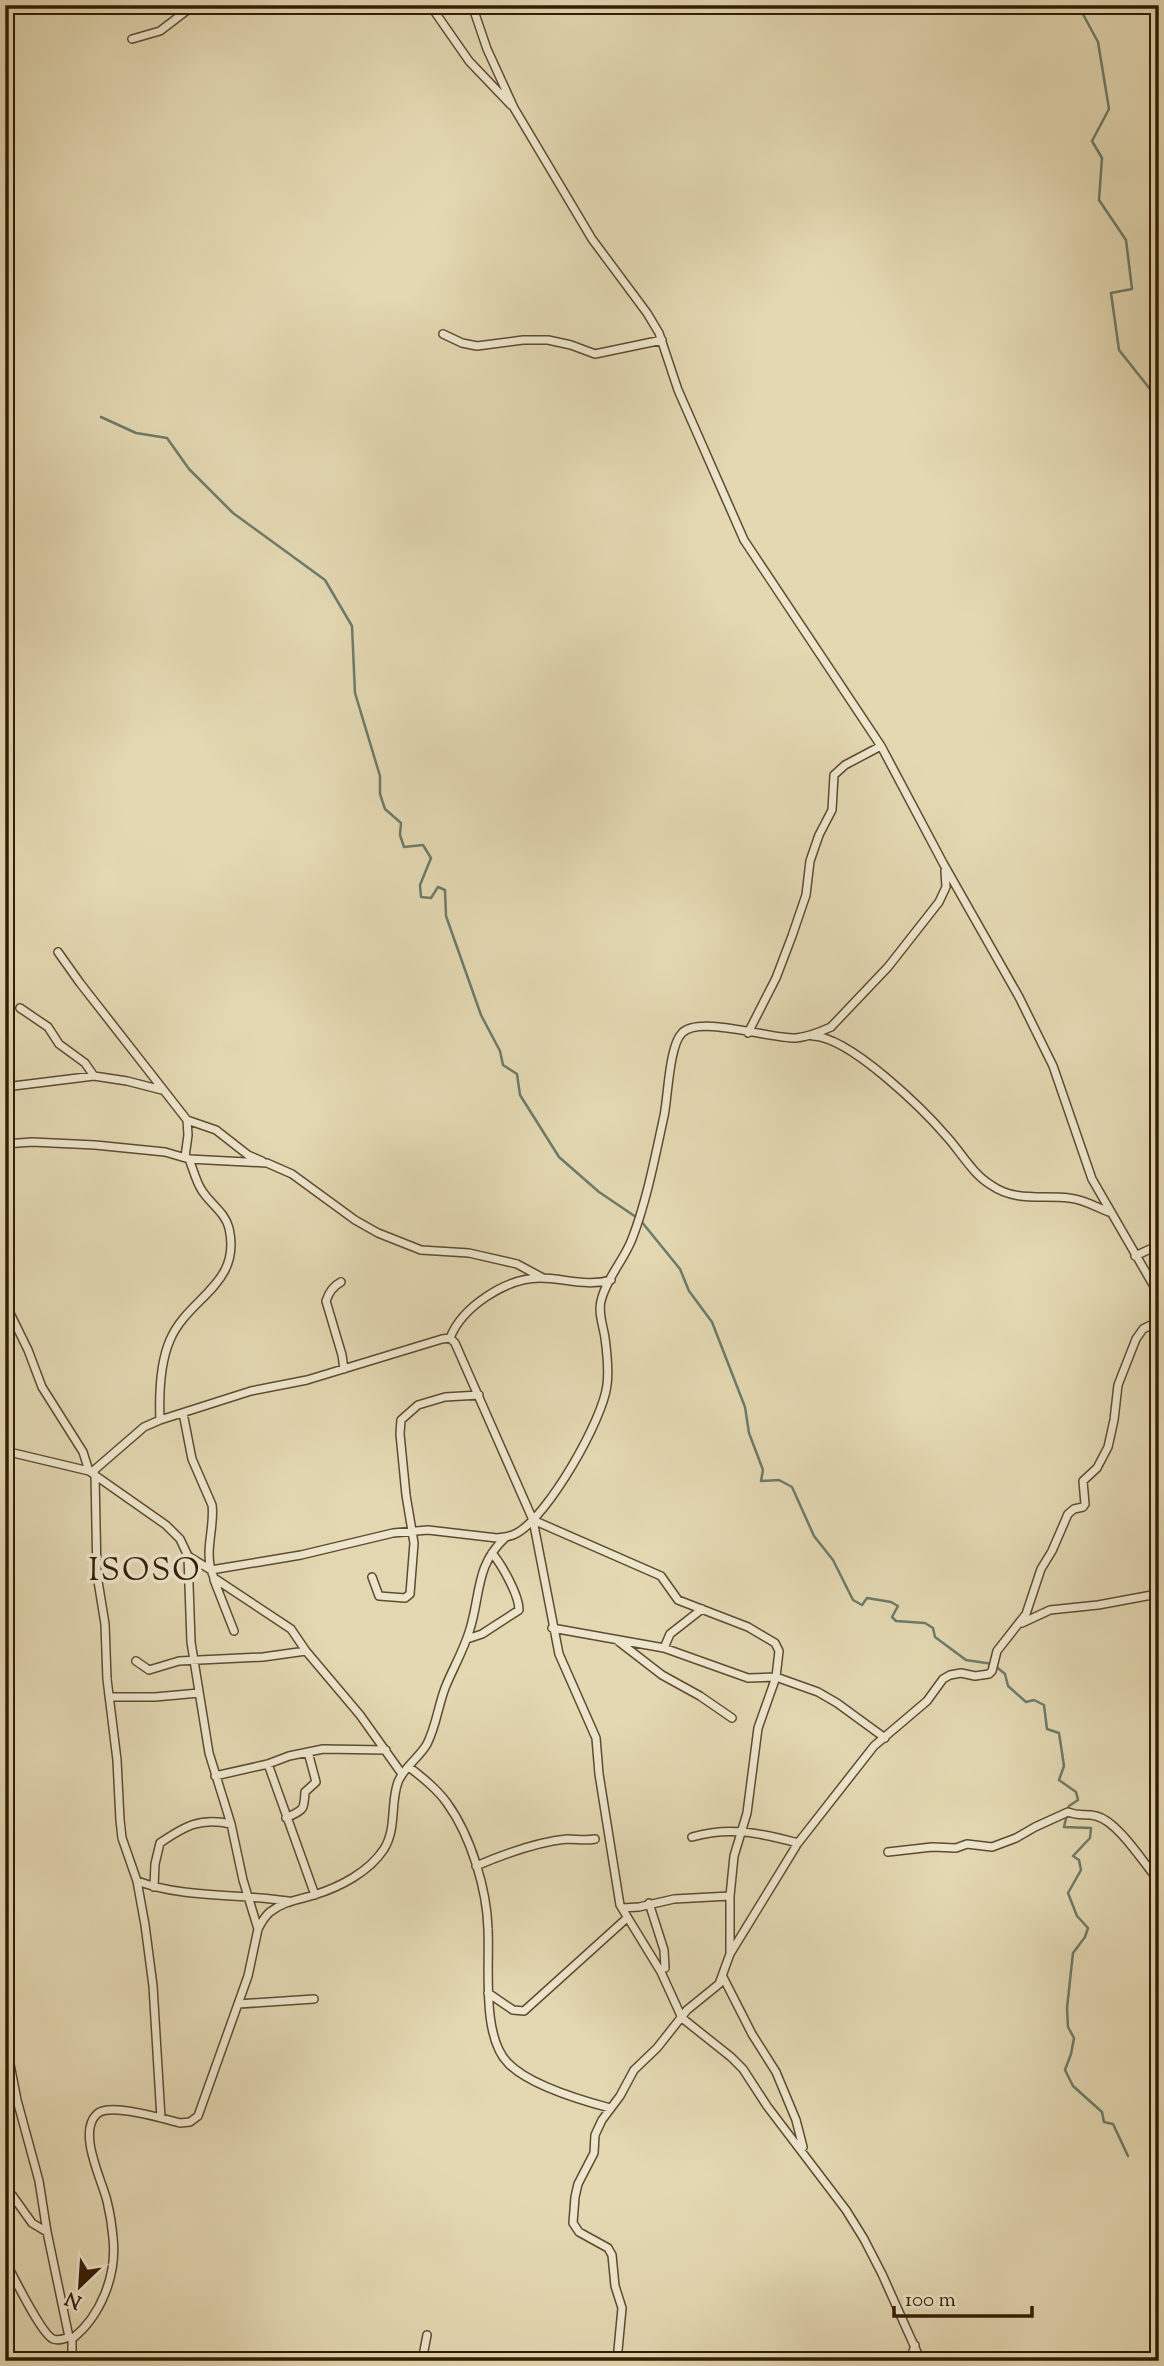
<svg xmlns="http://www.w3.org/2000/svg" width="1164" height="2366" viewBox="0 0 1164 2366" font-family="'Sorts Mill Goudy',serif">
	<rect width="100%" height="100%" fill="#e3d8b2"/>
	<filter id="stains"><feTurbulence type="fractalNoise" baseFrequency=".00286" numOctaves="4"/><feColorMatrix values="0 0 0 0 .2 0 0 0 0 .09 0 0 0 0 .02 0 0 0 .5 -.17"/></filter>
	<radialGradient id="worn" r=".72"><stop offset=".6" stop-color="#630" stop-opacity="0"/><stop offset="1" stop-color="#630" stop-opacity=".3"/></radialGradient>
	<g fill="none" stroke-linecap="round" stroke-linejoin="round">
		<path stroke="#6e7b69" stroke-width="2.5" d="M1078,5L1098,42L1109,109L1092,141L1102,158L1099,200L1126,240L1132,289L1111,293L1119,350L1150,389L1159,421
			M101,417L136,433L167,438L189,469L233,513L325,580L352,626L355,693L380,776V794L385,809L401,823L400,835L404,847L423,845L431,858L420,885L421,897L431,898L438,887L445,890L446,916L481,1015L500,1051L503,1065L517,1074L520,1095L559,1157L599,1192L636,1217
			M641,1221L680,1269L689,1291L712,1322L745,1407L749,1433L763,1470L761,1481L779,1480L792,1487L814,1536L833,1560L853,1600L862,1605L867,1598L891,1602L898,1606L892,1617L896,1621L925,1623L933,1628L935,1637L966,1660L993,1664L1005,1674L1008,1686L1026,1702L1034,1700L1044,1705L1047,1729L1059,1733L1064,1766L1059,1780L1076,1792L1078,1800L1069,1806L1064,1827L1091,1828L1090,1838L1073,1856L1079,1860L1081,1870L1068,1893L1077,1916L1088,1928L1085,1937L1073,1953L1067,2008L1068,2027L1074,2038L1071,2054L1065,2070L1073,2086L1102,2112L1104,2122L1113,2124L1128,2156"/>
		<defs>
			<path id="minor" d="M430,5L469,61L511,105
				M472,5L487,49L514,108L592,239L647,313L659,333L678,390L744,540L881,746L943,863L1019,997L1053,1066L1092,1179L1159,1295
				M132,39L160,31L194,5
				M443,334L462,343L477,346L523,340H548L571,345L595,354L662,340
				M58,952L80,983L187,1120L188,1135L185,1157
				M20,1008L48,1027L59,1044L85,1063L94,1076
				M748,1033L776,978L792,936L806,895L810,861L819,835L832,810L834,775L845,765L881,746
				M813,1036C850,1037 924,1110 948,1138C962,1154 973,1174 991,1185C1015,1202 1042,1195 1069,1198C1083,1199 1096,1207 1109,1212
				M5,1087L94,1076L127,1081L162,1090
				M187,1120L216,1130L248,1155L262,1161
				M5,1144L32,1142L95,1145L165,1152L189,1159L267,1163L292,1174L355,1220L378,1233L421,1250L469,1253L517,1264L543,1278
				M1135,1256L1159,1245
				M341,1282C333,1286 329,1292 326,1301L342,1355L344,1369
				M5,1303L28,1350L42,1387L83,1452L89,1471L166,1525L180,1539L188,1556L211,1570L214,1578L291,1629L306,1651L360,1715L402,1774
				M450,1338C462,1307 506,1278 540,1278C564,1278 586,1287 611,1280
				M183,1413L192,1459L212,1505C215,1524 205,1549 211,1570L301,1555L393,1533L428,1530L497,1538C504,1537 511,1537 517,1533C548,1516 603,1420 607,1385C609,1370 607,1353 605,1338C603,1325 598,1313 601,1301C606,1279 624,1260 632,1239C647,1200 655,1157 664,1116C668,1097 669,1046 682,1033C699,1015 770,1039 796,1038C808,1037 820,1032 831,1027L888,967L939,902L946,887L945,871
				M160,1420C159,1395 160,1363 170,1340C188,1297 242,1285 229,1228C225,1212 209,1203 201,1189C196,1181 193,1169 189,1159
				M5,1451L89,1471
				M92,1472L144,1427L160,1420L251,1391L307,1380L442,1339L450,1338L455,1343L533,1520L559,1654L596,1738L599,1774L620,1905L661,1972L682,2018L731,2057L743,2069L767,2106L846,2210L864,2239L882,2274L921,2361
				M95,1475L97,1575L105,1624L107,1679L117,1760L120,1820L122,1838L137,1881L145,1925L153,1986L161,2118
				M533,1520L661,1576L678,1600L748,1627L775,1643L779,1651L776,1677L758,1728L747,1813L734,1856L730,1896V1954
				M372,1577L379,1596L405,1598L410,1594L414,1543L406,1495L400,1434L401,1420L418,1405L445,1397L479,1395
				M214,1580L234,1631
				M1022,1623L1050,1610L1098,1605L1152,1595L1159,1599
				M552,1628L664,1648L748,1678L776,1677L818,1692L837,1703L885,1738
				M467,1639L482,1634L519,1610C519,1595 502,1565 492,1553
				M618,1641L662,1675L700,1696L732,1718
				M664,1648L670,1634L702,1609
				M136,1661L149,1670L179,1661L263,1657L306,1651
				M110,1697H155L199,1693
				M268,1764L315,1895
				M409,1767C423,1778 437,1789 447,1803C471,1836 487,1890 488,1929C490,1965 481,2036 508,2063C529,2085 580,2100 610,2108
				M215,1776L268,1764L289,1756L323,1749L386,1750
				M286,1818C304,1809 304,1811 305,1792L316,1782L308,1752
				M692,1837C730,1826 760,1833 798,1843
				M888,1852L932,1847L956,1848L967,1844L992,1847L1016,1838L1035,1827L1068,1812C1080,1817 1085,1813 1096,1816C1118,1821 1144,1864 1159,1881
				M476,1866C504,1854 536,1842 567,1839C577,1839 585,1841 595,1839
				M137,1881C186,1899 237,1893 288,1901
				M154,1887L155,1864L160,1843C185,1826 200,1817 231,1824
				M649,1903L664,1950L665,1968
				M622,1908L639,1907L674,1899L730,1896
				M258,1929C261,1923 265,1916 270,1912C284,1901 298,1900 314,1895C340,1887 369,1872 384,1849C397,1828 390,1804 398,1782C404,1767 419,1758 427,1744C436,1726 438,1707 445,1688C453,1668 464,1650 470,1629C481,1594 475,1565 506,1537
				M723,1977L752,2034L776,2072L796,2120L803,2147
				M488,1993L513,2010L524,2011L627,1918
				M239,2004L314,1999
				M5,2039L17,2100L39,2181L47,2232L69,2337L72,2339
				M5,2195H12L32,2223L47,2232
				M5,2261C13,2275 41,2334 53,2339C58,2341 64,2339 69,2337
				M76,2361L72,2351V2339C101,2316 117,2275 113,2238C112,2226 110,2213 107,2201C102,2180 77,2132 97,2114C110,2102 164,2119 180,2123L190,2122L198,2116L248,1976L258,1929L243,1880L231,1824L209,1753L191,1642L188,1556
				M422,2361L427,2335
				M617,2361L622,2308L615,2286L612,2255L608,2248L579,2232L573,2223L575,2197L578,2184L594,2153L595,2135L602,2120L620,2096L634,2070L657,2048L687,2010L719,1984L730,1954L798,1843L874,1746L927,1701L943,1679L950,1675L961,1673L975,1676L989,1674L992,1671L997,1651L1026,1614L1041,1569L1052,1551L1068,1514L1074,1509L1083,1507L1085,1504L1083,1481L1097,1468L1108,1447L1114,1420L1118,1385L1136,1339L1143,1329L1159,1321
				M910,2361L915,2345"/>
		</defs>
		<use href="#minor" stroke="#5f4b30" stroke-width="10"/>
		<use href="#minor" stroke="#ede6cd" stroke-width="7"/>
	</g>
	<g text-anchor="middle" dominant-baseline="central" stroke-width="7" stroke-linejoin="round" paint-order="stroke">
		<g font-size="32" letter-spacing="2" fill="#331c04" stroke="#ede6cd">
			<text x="145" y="1572">ISOSO</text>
		</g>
	</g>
	<rect width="1164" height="2366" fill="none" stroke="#e3d8b2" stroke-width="28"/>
	<rect x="7" y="7" width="1150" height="2352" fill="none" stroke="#331c04" stroke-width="3.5"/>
	<rect x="14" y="14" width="1136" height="2338" fill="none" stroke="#331c04" stroke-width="2"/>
	<g transform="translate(80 2286) rotate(205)" stroke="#ede6cd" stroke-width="5" paint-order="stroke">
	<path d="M0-5L12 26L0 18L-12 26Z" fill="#331c04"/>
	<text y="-10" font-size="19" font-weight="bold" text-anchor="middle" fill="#331c04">N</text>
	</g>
	<path d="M894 2306v10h138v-10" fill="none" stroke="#331c04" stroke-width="3.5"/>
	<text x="905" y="2306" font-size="21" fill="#331c04" stroke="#ede6cd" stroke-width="5" paint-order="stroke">100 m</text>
	<rect width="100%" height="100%" filter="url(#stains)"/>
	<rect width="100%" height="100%" fill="url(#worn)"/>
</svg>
